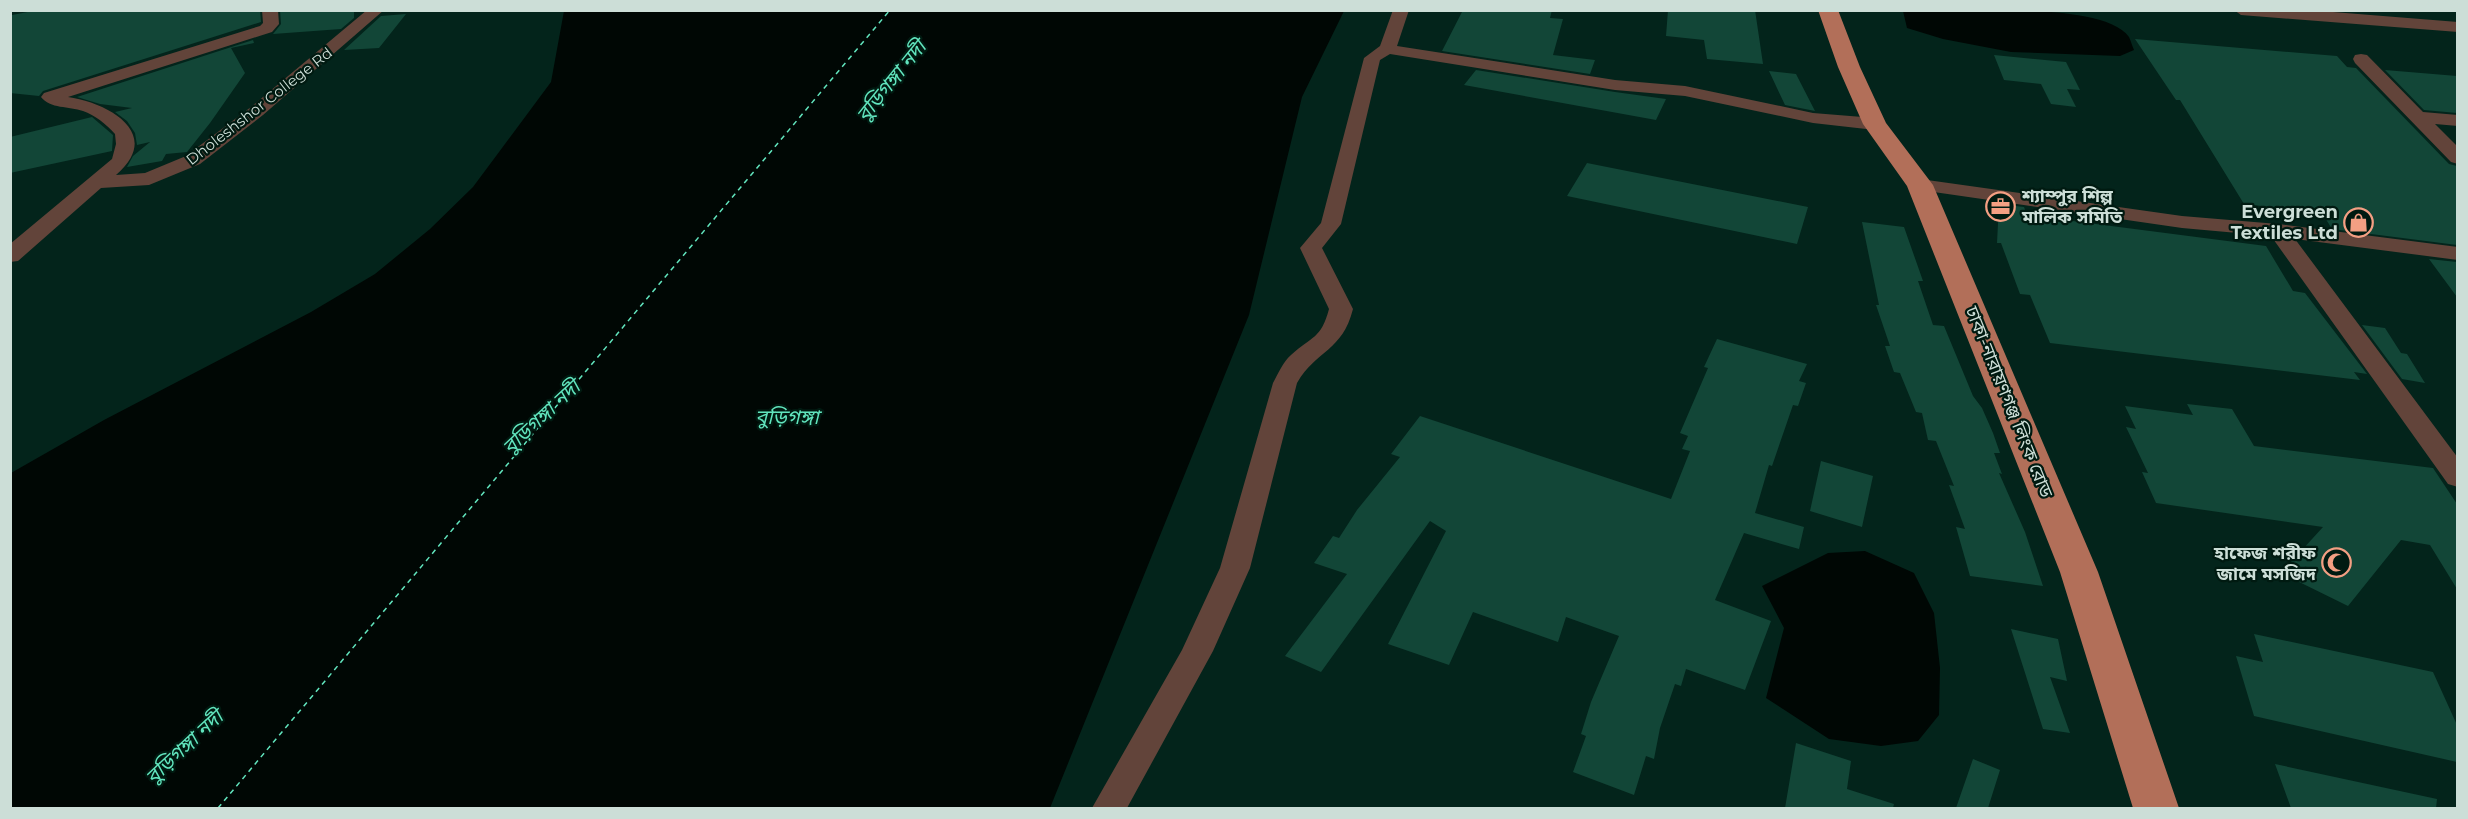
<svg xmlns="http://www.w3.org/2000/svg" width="2468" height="819" viewBox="0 0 2468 819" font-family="Montserrat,'Noto Sans Bengali',sans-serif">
	<rect width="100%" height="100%" fill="#03241b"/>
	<path fill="#000704" d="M564,11H1344L1302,97L1249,315L1050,808H11V473L104,420L311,312L375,274L430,229L473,187L551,82Z
		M2035,11C2058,12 2115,16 2129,37C2131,41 2132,46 2134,50L2120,56L2011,52L1943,39L1907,28L1903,11Z
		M1865,551L1914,573L1934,613L1940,668L1939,715L1918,741L1881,746L1829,739L1766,698L1784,628L1762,586L1828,553Z"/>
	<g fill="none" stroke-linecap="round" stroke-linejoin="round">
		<path stroke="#61e5be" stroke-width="1.5" stroke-dasharray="5 4.5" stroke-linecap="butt" d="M218,808L890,10"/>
	</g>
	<path fill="#124637" d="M38,10H260L261,22L43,91L39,96L10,93L12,15Z
		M280,10H354V18L341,29L273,34L281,24Z
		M1463,10H1552L1550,18L1563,19L1553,55L1595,60L1590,74L1442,51Z
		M1668,10H1755L1763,64L1707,59L1704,40L1666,36Z
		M406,14L379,48L344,50L381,16Z
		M2135,39L2337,56L2347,67L2356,68L2449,164L2457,166V245L2332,229L2322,213L2244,204L2180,100H2176Z
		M253,40L254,43L231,48L245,73L210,123L187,152L166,154L162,161L127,167L133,156L150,142L137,145L135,133L127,121L115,112L132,108L100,104L77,97Z
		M1994,55L2066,62L2080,90L2067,89L2076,107L2051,104L2041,84L2004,80Z
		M1476,70L1615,92L1666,99L1656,120L1464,85Z
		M2385,70L2457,76V113L2424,110Z
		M1769,71L1796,74L1815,111L1785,105Z
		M92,117L113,135L112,151L10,173V137Z
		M1587,163L1808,207L1797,244L1567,196Z
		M1999,204L2024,207L2027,215L2266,246L2293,291L2305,293L2367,374L2354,372L2360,380L2050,343L2030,295L2020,294L2001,243H1997Z
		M1862,222L1904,227L1923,281H1918L1933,325L1944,326L1973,396L1982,408L1993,433L2000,453H1994L2002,474L1999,473L2025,532L2043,586L1970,576L1956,527L1965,529L1949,485L1954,486L1936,441L1928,440L1922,413L1916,412L1900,373L1894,372L1885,346H1890L1876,305H1879Z
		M2429,259L2457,262V297Z
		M2362,325L2385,328L2401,353L2407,354L2425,383L2402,379Z
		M1717,339L1807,364L1799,381L1806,383L1798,406L1793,405L1772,466L1769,465L1755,513L1804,527L1799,549L1744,533L1715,600L1771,621L1745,690L1686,669L1681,686L1675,684L1660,728L1654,759L1646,756L1634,795L1573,772L1586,736L1581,734L1591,702L1619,636L1566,617L1558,642L1473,612L1449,665L1388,644L1446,531L1430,521L1321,672L1285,656L1347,574L1314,563L1333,536L1339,538L1357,510L1400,457L1391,454L1420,416L1671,499L1690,451L1682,449L1688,436L1680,433L1708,368L1704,367Z
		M2187,404L2232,409L2254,446L2433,468L2457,504V589L2430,545L2401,540L2348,606L2281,573L2323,527L2156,503L2142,472L2148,473L2126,427L2136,429L2125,406L2193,415Z
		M1821,461L1873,476L1862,527L1810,511Z
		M2011,629L2058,639L2067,681L2050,677L2070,733L2043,729Z
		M2254,634L2433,672L2457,725V762L2254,716L2236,656L2263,662Z
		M1796,743L1851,761L1847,789L1894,804L1893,808H1785Z
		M1973,759L2000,770L1988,808H1956Z
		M2275,764L2437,799L2436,808H2291Z"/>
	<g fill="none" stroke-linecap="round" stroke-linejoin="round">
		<path fill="#62443a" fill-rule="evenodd" d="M262,10H278L279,24L272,32L68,97C109,103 164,134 116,175L145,173L186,156L251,107L367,10H384L263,115L200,164L149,185L101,188L18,261L10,262V244L112,159L116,144L115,134C106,124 95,115 83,111C69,106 50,109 41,97L44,93L260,26L263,23Z
			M1393,10H1409L1397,46L1615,80L1685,86L1813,113L1875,118L1884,124L1875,130L1813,123L1685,96L1615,90L1390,54L1380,60L1341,224L1322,248L1353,309C1342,352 1317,349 1297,383L1250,568L1213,651L1127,808H1092L1182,650L1220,568L1273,383C1278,374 1283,362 1291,355C1312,336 1321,339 1329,309L1300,248L1321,223L1364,58L1380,46Z
			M2234,10H2308L2458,22V32L2241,15Z
			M2361,54L2367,55L2423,112L2458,115V126L2435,124L2458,147V164L2451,162L2355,63L2353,59L2355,55Z
			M1920,179L2182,216L2278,224L2458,247V260L2295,239L2458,458V487L2448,484L2271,236L2182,228L1913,189L1910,185L1913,181Z"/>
		<path fill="#b26f59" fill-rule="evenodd" d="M1818,10H1838L1860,67L1886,123L1933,185L2098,572L2179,808H2133L2060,572L1907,186L1863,124L1838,67Z"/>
	</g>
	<defs>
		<symbol id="office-ring" viewBox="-11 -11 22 22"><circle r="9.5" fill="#001a11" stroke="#f39f83" stroke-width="1.5"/><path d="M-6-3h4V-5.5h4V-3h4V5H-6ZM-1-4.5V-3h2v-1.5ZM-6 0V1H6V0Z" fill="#f39f83"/></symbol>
		<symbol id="shop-ring" viewBox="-11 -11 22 22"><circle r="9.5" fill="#001a11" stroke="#f39f83" stroke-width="1.5"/><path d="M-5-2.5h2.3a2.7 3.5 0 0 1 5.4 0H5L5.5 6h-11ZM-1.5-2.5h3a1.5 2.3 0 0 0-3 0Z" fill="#f39f83"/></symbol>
		<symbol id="mosque-ring" viewBox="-11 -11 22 22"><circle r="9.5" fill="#001a11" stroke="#f39f83" stroke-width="1.5"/><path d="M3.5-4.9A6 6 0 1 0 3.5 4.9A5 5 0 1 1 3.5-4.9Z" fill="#f39f83"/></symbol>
	</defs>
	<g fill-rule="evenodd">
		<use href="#office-ring" x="1984" y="190" width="33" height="33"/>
		<use href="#shop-ring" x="2342" y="206" width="33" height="33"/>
		<use href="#mosque-ring" x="2320" y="546" width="33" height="33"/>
	</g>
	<g text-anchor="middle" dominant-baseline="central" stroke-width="4.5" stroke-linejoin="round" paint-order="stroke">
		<g font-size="15" fill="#ccded7" stroke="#001a11">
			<text transform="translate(259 106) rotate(-38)">Dholeshshor College Rd</text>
		</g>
		<g font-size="18" font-weight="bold" fill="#ccded7" stroke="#001a11" text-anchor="end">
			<text x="2022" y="196" text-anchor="start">শ্যাম্পুর শিল্প<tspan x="2022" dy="21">মালিক সমিতি</tspan></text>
			<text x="2338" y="212">Evergreen<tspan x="2338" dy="21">Textiles Ltd</tspan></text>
			<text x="2316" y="553">হাফেজ শরীফ<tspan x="2316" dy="21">জামে মসজিদ</tspan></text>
		</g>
		<g font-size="18" fill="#ccded7" stroke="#001a11">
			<text transform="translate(2009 402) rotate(68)">ঢাকা-নারায়ণগঞ্জ লিংক রোড</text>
		</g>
		<g font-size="20" font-style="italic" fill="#61e5be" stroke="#001a11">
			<text transform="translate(891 81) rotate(-51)">বুড়িগঙ্গা নদী</text>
			<text transform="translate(541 417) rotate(-43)">বুড়িগঙ্গা নদী</text>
			<text x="787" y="417">বুড়িগঙ্গা</text>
			<text transform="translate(184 747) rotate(-43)">বুড়িগঙ্গা নদী</text>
		</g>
	</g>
	<rect width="2468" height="819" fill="none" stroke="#ccded7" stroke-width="24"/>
</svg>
